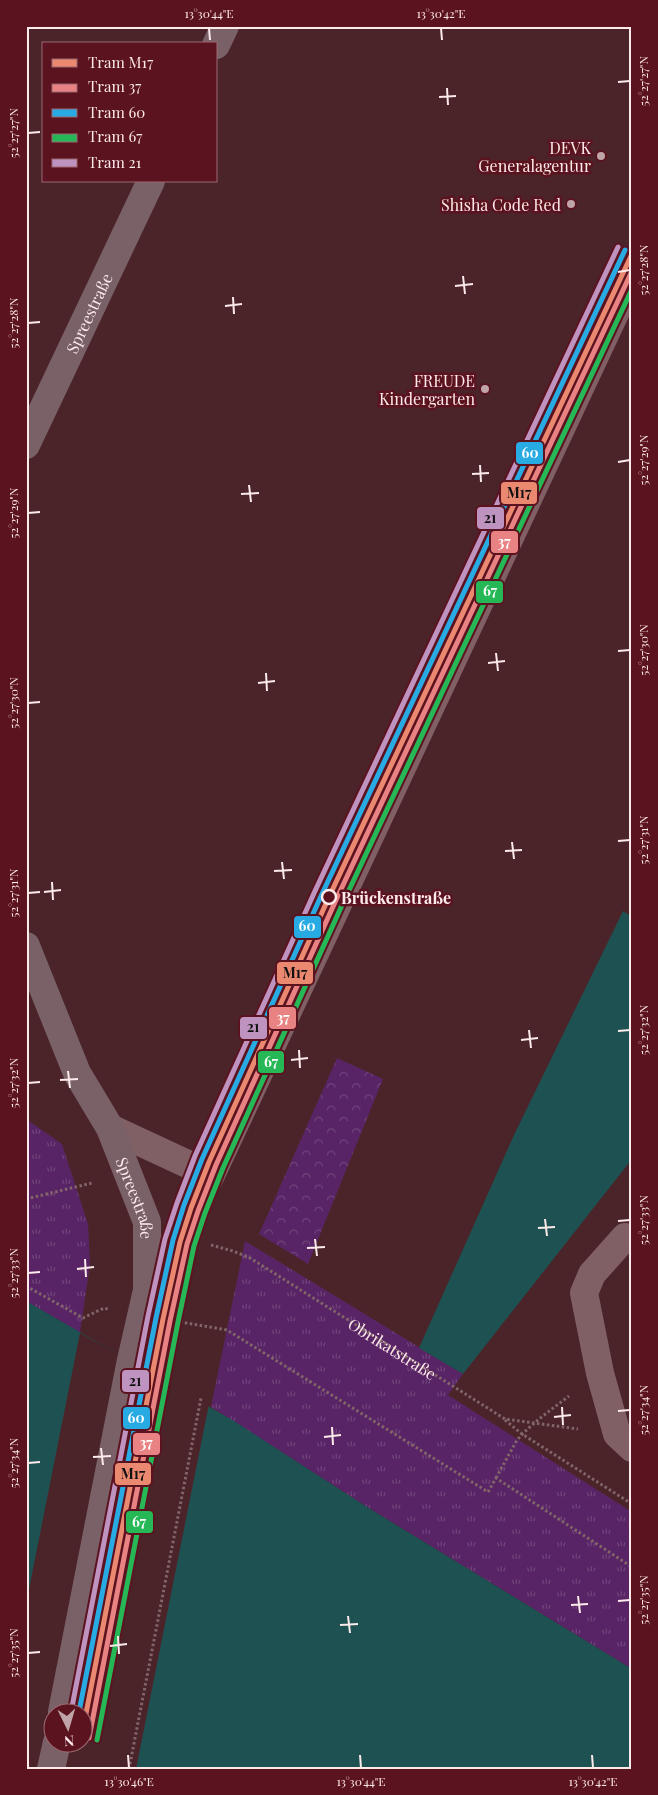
<svg xmlns="http://www.w3.org/2000/svg" width="658" height="1795" viewBox="0 0 658 1795" font-family="'Playfair Display',serif">
	<defs>
		<pattern id="grass-tufts" width="24" height="20" patternUnits="userSpaceOnUse" patternTransform="scale(1.25)"><rect width="24" height="20" fill="#582465"/><path d="M3 7l-1-3M5 7V3M7 7l1-3M15 17l-1-3M17 17v-4M19 17l1-3" fill="none" stroke="#71447b"/></pattern>
		<pattern id="forest-crowns" width="20" height="18" patternUnits="userSpaceOnUse" patternTransform="scale(1.25)"><rect width="20" height="18" fill="#582465"/><path d="M2 6a3 3 0 1 1 6 0M12 15a3 3 0 1 1 6 0" fill="none" stroke="#71447b"/></pattern>
	</defs>
	<rect width="100%" height="100%" fill="#4b242a"/>
	<path fill="url(#grass-tufts)" d="M26,1119L62,1144L88,1224L90,1264L80,1333L26,1301Z
		M245,1241L463,1374L448,1395L632,1512V1669L367,1507L211,1407Z"/>
	<path fill="url(#forest-crowns)" d="M337,1058L383,1079L308,1264L259,1234Z"/>
	<path fill="#1e5151" fill-rule="evenodd" d="M623,911L632,917V1159L463,1374L419,1348L514,1135Z
		M26,1301L234,1421L367,1507L632,1669V1769H26ZM52,1712H82V1742H52Z"/>
	<path fill="#4b242a" fill-rule="evenodd" d="M80,1333L209,1404L136,1769H26V1604ZM52,1712H82V1742H52Z"/>
	<g fill="none" stroke-linecap="round" stroke-linejoin="round">
		<g stroke="#816569" stroke-width="3" stroke-dasharray="2.5 2.5" stroke-linecap="butt">
			<path d="M26,1199L92,1183"/>
			<path id="s1" d="M211,1245L233,1251L250,1258L505,1419L578,1429"/>
			<path d="M26,1286L83,1318L104,1308L108,1309"/>
			<path d="M175,1321L227,1330L488,1492L496,1478L632,1567"/>
			<path d="M505,1420L522,1434L632,1504"/>
			<path d="M496,1478L517,1440C533,1422 551,1410 569,1396"/>
			<path d="M129,1769L201,1398"/>
		</g>
		<path stroke="#816065" stroke-width="28" d="M110,1128L211,1175
			M625,1237L592,1274L584,1293L600,1373L617,1434L632,1448
			M147,1290L211,1175L632,277"/>
		<g stroke="#7a6168" stroke-width="28">
			<path d="M216,45L225,26"/>
			<path id="s2" d="M26,445L151,181"/>
			<path id="s3" d="M26,946L77,1073L110,1128L147,1222V1290L131,1360L62,1712"/>
			<path d="M51,1769L57,1742"/>
		</g>
		<defs>
			<path id="tram-1" d="M82,1734L163,1319L180,1242L191,1208L209,1162L329,897L632,254"/>
			<path id="tram-2" d="M89,1738L170,1321L187,1244L198,1211L216,1165L336,900L632,271"/>
			<path id="tram-3" d="M79,1712L156,1318L173,1240L184,1205L202,1159L322,894L625,250"/>
			<path id="tram-4" d="M97,1740L178,1322L194,1246L205,1213L223,1168L343,903L632,289"/>
			<path id="tram-5" d="M71,1712L148,1316L165,1239L177,1203L195,1156L315,891L618,247"/>
		</defs>
		<use href="#tram-1" stroke="#5c1320" stroke-width="9"/>
		<use href="#tram-2" stroke="#5c1320" stroke-width="9"/>
		<use href="#tram-3" stroke="#5c1320" stroke-width="9"/>
		<use href="#tram-4" stroke="#5c1320" stroke-width="9"/>
		<use href="#tram-5" stroke="#5c1320" stroke-width="9"/>
		<use href="#tram-1" stroke="#eb8870" stroke-width="5"/>
		<use href="#tram-2" stroke="#e98383" stroke-width="5"/>
		<use href="#tram-3" stroke="#28aae3" stroke-width="5"/>
		<use href="#tram-4" stroke="#26b857" stroke-width="5"/>
		<use href="#tram-5" stroke="#bf93bf" stroke-width="5"/>
	</g>
	<path fill="none" stroke="#fdeaea" stroke-width="2" d="M209,28L210,40M441,28L442,40M618,82L630,81M447,88L448,105M439,97L456,96M28,133L40,132M618,272L630,270M463,276L465,294M455,286L473,284M233,297L234,314M225,306L242,304M28,323L40,322M618,462L630,460M480,465L481,482M472,474L489,473M249,485L251,502M241,494L259,493M28,513L40,512M618,651L630,650M496,653L498,671M488,663L505,661M266,673L267,691M258,683L275,681M28,703L40,702M618,841L630,840M512,842L514,859M505,851L522,850M282,862L284,879M274,871L292,870M52,882L53,900M44,892L61,890M28,893L40,892M529,1030L531,1048M618,1031L630,1030M521,1040L538,1038M299,1050L300,1068M291,1060L308,1058M68,1071L70,1088M60,1080L78,1079M28,1083L40,1082M545,1219L547,1236M618,1221L630,1220M538,1228L555,1227M315,1239L317,1256M307,1248L325,1247M85,1259L86,1277M77,1269L94,1267M28,1273L40,1272M562,1407L563,1425M618,1411L630,1410M554,1417L571,1415M332,1427L333,1445M324,1437L341,1435M101,1448L103,1465M93,1457L111,1456M28,1463L40,1462M578,1596L580,1613M618,1601L630,1600M571,1605L588,1604M348,1616L350,1633M340,1625L358,1624M118,1636L119,1654M110,1646L127,1644M28,1653L40,1652M128,1755L129,1768M360,1755L361,1768M592,1755L593,1768"/>
	<g fill="#bfa5a7" stroke="#5c1320" stroke-width="2">
		<circle cx="601" cy="156" r="5"/>
		<circle cx="571" cy="204" r="5"/>
		<circle cx="485" cy="389" r="5"/>
	</g>
	<circle fill="#5c1320" stroke="#fdeaea" stroke-width="2.5" cx="329" cy="897" r="7"/>
	<g text-anchor="middle" dominant-baseline="central" stroke-width="5" stroke-linejoin="round" paint-order="stroke">
		<g font-size="16" fill="#fdeaea" stroke="#5c1320" text-anchor="end">
			<text x="591" y="147">DEVK<tspan x="591" dy="18">Generalagentur</tspan></text>
			<text x="561" y="204">Shisha Code Red</text>
			<text x="475" y="380">FREUDE<tspan x="475" dy="18">Kindergarten</tspan></text>
		</g>
		<g font-size="16" fill="#fdeaea" stroke="#5c1320">
			<text stroke="none"><textPath href="#s2" startOffset="146">Spreestraße</textPath></text>
			<text stroke="none"><textPath href="#s3" startOffset="276">Spreestraße</textPath></text>
			<text stroke="none"><textPath href="#s1" startOffset="210">Obrikatstraße</textPath></text>
		</g>
		<g font-size="16" font-weight="bold" fill="#fdeaea" stroke="#5c1320" text-anchor="start">
			<text x="341" y="897">Brückenstraße</text>
		</g>
	</g>
	<g stroke="#5c1320" stroke-width="2">
		<rect x="515" y="441" width="29" height="24" rx="5" fill="#28aae3"/>
		<rect x="500" y="481" width="38" height="24" rx="5" fill="#eb8870"/>
		<rect x="476" y="506" width="29" height="24" rx="5" fill="#bf93bf"/>
		<rect x="490" y="530" width="29" height="24" rx="5" fill="#e98383"/>
		<rect x="475" y="580" width="29" height="24" rx="5" fill="#26b857"/>
		<rect x="293" y="915" width="29" height="24" rx="5" fill="#28aae3"/>
		<rect x="276" y="961" width="38" height="24" rx="5" fill="#eb8870"/>
		<rect x="268" y="1006" width="29" height="24" rx="5" fill="#e98383"/>
		<rect x="239" y="1016" width="29" height="24" rx="5" fill="#bf93bf"/>
		<rect x="257" y="1050" width="28" height="24" rx="5" fill="#26b857"/>
		<rect x="121" y="1369" width="29" height="24" rx="5" fill="#bf93bf"/>
		<rect x="122" y="1406" width="29" height="24" rx="5" fill="#28aae3"/>
		<rect x="132" y="1432" width="29" height="24" rx="5" fill="#e98383"/>
		<rect x="114" y="1462" width="38" height="24" rx="5" fill="#eb8870"/>
		<rect x="125" y="1510" width="29" height="24" rx="5" fill="#26b857"/>
	</g>
	<g font-size="14" text-anchor="middle" font-weight="bold" fill="#fff">
		<text x="530" y="458">60</text>
		<text x="504" y="547">37</text>
		<text x="490" y="596">67</text>
		<text x="307" y="931">60</text>
		<text x="283" y="1023">37</text>
		<text x="271" y="1067">67</text>
		<text x="136" y="1423">60</text>
		<text x="146" y="1448">37</text>
		<text x="139" y="1527">67</text>
	</g>
	<g font-size="14" text-anchor="middle" font-weight="bold" fill="#111">
		<text x="519" y="498">M17</text>
		<text x="490" y="523">21</text>
		<text x="295" y="978">M17</text>
		<text x="253" y="1032">21</text>
		<text x="135" y="1386">21</text>
		<text x="133" y="1479">M17</text>
	</g>
	<rect width="658" height="1795" fill="none" stroke="#5c1320" stroke-width="55"/>
	<rect x="42" y="42" width="175" height="140" fill="#5c1320" stroke="#9c6971"/>
	<rect x="52" y="59" width="25" height="8" fill="#eb8870" stroke="#9c6971"/>
	<text x="88" y="68" font-size="15" fill="#fdeaea">Tram M17</text>
	<rect x="52" y="84" width="25" height="8" fill="#e98383" stroke="#9c6971"/>
	<text x="88" y="92" font-size="15" fill="#fdeaea">Tram 37</text>
	<rect x="52" y="109" width="25" height="8" fill="#28aae3" stroke="#9c6971"/>
	<text x="88" y="118" font-size="15" fill="#fdeaea">Tram 60</text>
	<rect x="52" y="134" width="25" height="8" fill="#26b857" stroke="#9c6971"/>
	<text x="88" y="142" font-size="15" fill="#fdeaea">Tram 67</text>
	<rect x="52" y="159" width="25" height="8" fill="#bf93bf" stroke="#9c6971"/>
	<text x="88" y="168" font-size="15" fill="#fdeaea">Tram 21</text>
	<g transform="translate(68 1728) rotate(175)"><circle r="24" fill="#5c1320" stroke="#9c6971"/>
	<path d="M0-4L9 19L0 12L-9 19Z" fill="#bfa5a7"/>
	<text y="-8" font-size="14" font-weight="bold" text-anchor="middle" fill="#fdeaea">N</text>
	</g>
	<rect x="28" y="28" width="602" height="1740" fill="none" stroke="#fdeaea" stroke-width="2"/>
	<g font-size="12" text-anchor="middle" fill="#fdeaea">
		<text x="209" y="18">13°30'44"E</text>
		<text x="441" y="18">13°30'42"E</text>
		<text transform="translate(644 81) rotate(-90)" y="4">52°27'27"N</text>
		<text transform="translate(14 133) rotate(-90)" y="4">52°27'27"N</text>
		<text transform="translate(644 270) rotate(-90)" y="4">52°27'28"N</text>
		<text transform="translate(14 323) rotate(-90)" y="4">52°27'28"N</text>
		<text transform="translate(644 460) rotate(-90)" y="4">52°27'29"N</text>
		<text transform="translate(14 513) rotate(-90)" y="4">52°27'29"N</text>
		<text transform="translate(644 650) rotate(-90)" y="4">52°27'30"N</text>
		<text transform="translate(14 703) rotate(-90)" y="4">52°27'30"N</text>
		<text transform="translate(644 840) rotate(-90)" y="4">52°27'31"N</text>
		<text transform="translate(14 893) rotate(-90)" y="4">52°27'31"N</text>
		<text transform="translate(644 1030) rotate(-90)" y="4">52°27'32"N</text>
		<text transform="translate(14 1083) rotate(-90)" y="4">52°27'32"N</text>
		<text transform="translate(644 1220) rotate(-90)" y="4">52°27'33"N</text>
		<text transform="translate(14 1273) rotate(-90)" y="4">52°27'33"N</text>
		<text transform="translate(644 1410) rotate(-90)" y="4">52°27'34"N</text>
		<text transform="translate(14 1463) rotate(-90)" y="4">52°27'34"N</text>
		<text transform="translate(644 1600) rotate(-90)" y="4">52°27'35"N</text>
		<text transform="translate(14 1653) rotate(-90)" y="4">52°27'35"N</text>
		<text x="129" y="1786">13°30'46"E</text>
		<text x="361" y="1786">13°30'44"E</text>
		<text x="593" y="1786">13°30'42"E</text>
	</g>
</svg>
